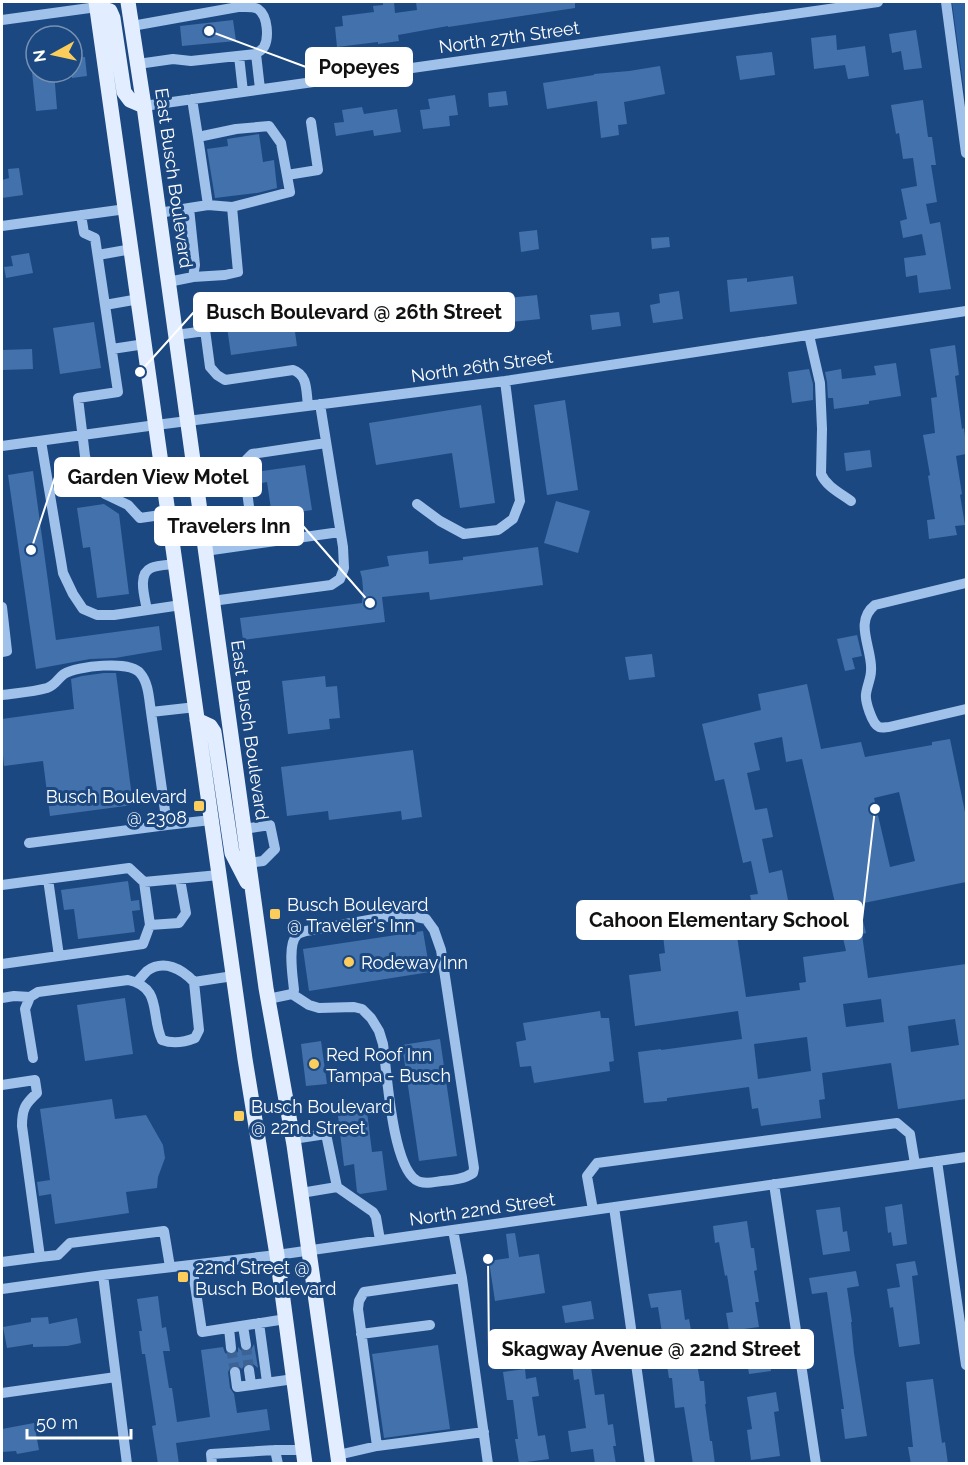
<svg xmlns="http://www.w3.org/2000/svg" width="968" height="1465" viewBox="0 0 968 1465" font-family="Raleway,sans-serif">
	<rect width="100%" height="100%" fill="#1b4881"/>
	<path fill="#2e61a0" d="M952,2H966V105Z"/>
	<path fill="#4371ab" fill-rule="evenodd" d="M383,2H394L395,13L417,10L416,2H575V8L448,27V26L398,35L399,41L378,44V42L337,47L335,27L343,26L342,16L374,12L373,6L383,5Z
		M233,20L236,41L182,46L180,26Z
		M916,30L922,68L904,70L901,51L892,53L889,34Z
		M836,35L837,50L865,46L869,76L848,79L845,65L814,69L811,38Z
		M772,52L775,75L740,80L736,56Z
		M85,57L87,76L72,78V58Z
		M660,66L665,94L624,102L627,124L618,125L619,135L601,138L597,101L547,109L543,83L594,75V74L629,71Z
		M32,72H54L57,109L36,111Z
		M506,91L508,105L489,107L488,93Z
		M455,95L458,115L449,116L450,126L423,129L420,110L430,109L428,99Z
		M923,100L928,137H932L936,165H931L937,202L926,204L930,224L940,222L951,289L919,293L917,275L906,277L904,258L926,255L922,234L903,238L900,221L907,219L901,189L917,186L913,158L903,159L899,133L896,134L891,105Z
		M362,107L364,114L397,109L401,132L374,136L373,130L336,136L334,123L344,122L342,110Z
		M259,134L263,162L274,160L277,188L257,193L215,198L207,149L228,146L227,139Z
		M19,168L23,195L2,198V180L9,178L8,169Z
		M537,230L539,249L521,252L519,232Z
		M669,237L670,247L652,249L651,238Z
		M29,253L33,273L6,278L4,267L13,266L11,256Z
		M793,276L797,304L730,312L727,280L747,278V282Z
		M679,291L683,319L653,323L650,305L660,303L659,294Z
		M537,295L540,319L511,322L508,298Z
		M433,301L437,329L417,332L413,304Z
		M280,306L283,327L294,325L297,346L231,355L225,313Z
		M619,312L621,326L592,330L590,315Z
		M94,322L101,368L60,374L53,328Z
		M955,345L959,375L955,376L962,429L964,428L966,445V454L956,456L962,494L960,495L965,525L955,526L957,535L929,539L927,520L935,519L928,476L930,475L923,435L935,433L931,398L937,397L930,349Z
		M32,349L33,369L2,370V350Z
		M896,363L901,396L869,401V404L834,409L833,398H828L827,382L825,372L841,369L842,379L876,375L874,366Z
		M809,369L813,384V400L792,403L788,372Z
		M565,400L578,490L547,495L534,405Z
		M481,405L495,503L460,508L452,453L376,465L369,423Z
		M870,450L872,467L846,471L844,453Z
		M305,465L312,510L272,516L267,482L257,484L255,472Z
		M33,471L56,640L159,626L162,650L115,658L90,659L36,669L8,475Z
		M556,501L590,511L578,553L544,543Z
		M104,504L119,514L129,594L97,598L90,547L83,548L77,508Z
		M538,547L543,585L430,600L429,592L382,597L385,622L243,640L240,618L362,603L363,589L362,578L360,571L389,566L387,556L428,551L429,564L463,560V557Z
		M857,635L862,656L852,658L855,669L845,671L837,639Z
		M652,654L655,677L629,680L625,657Z
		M104,673H116L133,805L50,816L43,761L4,766L3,756H2V719L74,709L71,679L82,676Z
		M325,676L326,687L337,686L340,718L329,719L330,729L288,734L282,681Z
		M807,684L821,749L861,742L865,757L932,745V742L950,739L966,817V882L859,904L866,933L862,934L868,978L966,964V1099L898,1109L891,1063L822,1073L825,1099L819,1100L821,1118L761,1126L758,1108L752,1109L749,1087L667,1098V1101L644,1103L638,1052L661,1049V1050L742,1039L738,1011L635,1026L629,975L661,971L659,954L665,953L662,926L747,914L746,912L753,910L750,895L758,894L751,861L743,863L724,779L715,781L702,724L761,710L758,694ZM782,737L786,762L802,759L846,951L803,957L806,982L799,983L800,990L746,997L737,936L793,925L782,870L769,873L762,839L773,837L767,808L755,810L747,773L760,770L754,743ZM899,792L915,861L890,867L874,798ZM881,999L884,1022L846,1027L843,1004ZM955,1019L959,1045L911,1052L908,1026ZM807,1037L811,1071L758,1079L754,1044Z
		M413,750L422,817L402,820L401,811L329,820L328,811L287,816L281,767Z
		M128,881L131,901L139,900L140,910L132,911L135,932L78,939L74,909L64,910L61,890Z
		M423,931L430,972L309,991L303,949Z
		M125,998L133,1054L85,1061L77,1005Z
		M600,1011L601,1018H609L614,1061L609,1062L610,1071L534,1083L531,1066L520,1067L516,1042L526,1040L523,1023Z
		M440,1039L457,1156L419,1161L402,1045Z
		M321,1041L327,1084L306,1086L301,1044Z
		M112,1099L115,1119L146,1115L163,1145L165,1158L158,1177L157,1188L126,1192L129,1213L55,1224L51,1194L39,1196L37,1182L50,1180L40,1109Z
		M367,1112L372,1152L382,1151L387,1190L360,1194L357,1192L354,1164L344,1166L338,1116Z
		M902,1204L907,1244L893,1246L891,1232L888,1233L885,1207Z
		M840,1207L843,1232L847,1231L850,1251L823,1255L816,1210Z
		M747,1221L751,1248H754L757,1270L754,1271L759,1302H755L759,1327L729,1331L726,1313L733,1312L727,1275L725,1276L719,1242L715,1243L713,1226Z
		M515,1233L519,1257L539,1254L545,1293L495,1301L489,1261L509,1258L506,1234Z
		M915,1261L918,1275L912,1276L920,1344L899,1347L893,1307L890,1308L887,1289L900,1287L896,1264Z
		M856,1271L859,1286L847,1288L852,1322H851L854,1353L867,1436L845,1439L841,1409H844L827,1292L812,1294L809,1278Z
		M681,1290L685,1320L689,1319L700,1381H704L706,1404H705L710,1441H712L715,1464H693L684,1407L675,1408L672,1378H669L658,1307L651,1308L648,1294Z
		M158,1296L162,1328L166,1327L170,1351H163L169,1388H172L177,1422L210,1417L201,1350L223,1347L225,1353L232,1355L238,1352V1347L243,1352H248L251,1350L254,1344L258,1368L252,1363H249L244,1365L242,1369L237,1365L231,1366L228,1372L230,1388L234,1394L237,1413L267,1409L270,1430L176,1443L179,1464H158L152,1426L156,1425L145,1354H142L139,1331H142L137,1299Z
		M591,1301L594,1319L565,1323L562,1306Z
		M48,1317L49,1324L77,1318L81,1343L67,1346L33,1347V1344L7,1348L3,1327L31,1322V1318Z
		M438,1345L450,1429L384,1438L372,1354Z
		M768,1350L771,1371L749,1374L746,1354Z
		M589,1353L595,1395L604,1394L608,1425L613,1424L616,1446H613L616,1464H595L593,1449L571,1452L568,1431L586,1428L579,1379L574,1380L571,1356Z
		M525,1369L526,1379L536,1377L539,1396L532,1397L538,1436L545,1435L549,1459L519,1463L515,1439H518L513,1400H507L503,1372Z
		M933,1379L942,1443L945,1442L948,1464H911L908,1447H913L906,1382Z
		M776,1392L779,1411L774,1412L780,1456L751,1460L747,1430L752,1429L747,1397Z
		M34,1423L39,1450L17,1454L16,1451L2,1452V1429Z"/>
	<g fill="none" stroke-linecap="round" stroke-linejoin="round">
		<path stroke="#3d6394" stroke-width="10" stroke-dasharray="10 5" stroke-linecap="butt" d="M246,1345L249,1370
			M231,1348L235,1372"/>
		<path stroke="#9fc1ea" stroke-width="10" d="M946,2L966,153
			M2,20L97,7
			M132,26L238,7C245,7 253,6 258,9C268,16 269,38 264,47C263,49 257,53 256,54L191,61L173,59L138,64
			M256,54L260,89
			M239,56L243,92
			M192,99L198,137L236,129L269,126L281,143L290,192L232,207
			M144,106L878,2
			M198,137L208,205
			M287,175L318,170L311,122
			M189,208L208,205L232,207L238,272L225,275L193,277
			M159,213L189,208L195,265L193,277L168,282
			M81,215L84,233L95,238L105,305
			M2,226L126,209
			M98,255L132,249
			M139,299L105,305L118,392L78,398L85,456L92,484L105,494L128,505L140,518L168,514
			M203,315L210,367L217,375L225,380L293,370C308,375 306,391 308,405
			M176,335L205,331
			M809,335L820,383L822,429L821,474C826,486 840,493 851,501
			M112,349L145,344
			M41,441L63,573L73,594L83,609L97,615H114L181,605
			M326,443L252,454L246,460L244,469L254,544L340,532
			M2,446L156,425L505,381L966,311
			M417,504L440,521L464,534L498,530L513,519L520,501L505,381
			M205,551L254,544
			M966,583L875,605C853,622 873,649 871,671C871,678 867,686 866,694C865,701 872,724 879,727C882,728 886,727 889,727L966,709
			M212,601L331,585L340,579L344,568L343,547L320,404
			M2,607L7,651L2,652
			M147,610C145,598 137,574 151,568C158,565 167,565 175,564
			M2,695C16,693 33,692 47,688C56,685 58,678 64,674C77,666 130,660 140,673C149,683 149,700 151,712L196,707
			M167,825L211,820
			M244,829L270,825L275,849L263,861L249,863
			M29,843L167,825L151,712
			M48,879L59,956
			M144,882L219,875
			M2,885L129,868L144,882L150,925L143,944L2,964
			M150,925L179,923L186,913L180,879
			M137,982C140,979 144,974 147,971C164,959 182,969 194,982
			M2,998L14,996L30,997
			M268,999L292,994L294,990C293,978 287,944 297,935C299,933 303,932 306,931L403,914L426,919L434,930L441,950L474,1168L473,1173C464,1179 453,1180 442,1181C434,1182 423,1185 416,1180C392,1164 387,1073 383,1044L379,1031L371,1018L362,1009L354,1007L319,1008L309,1005L292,994
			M33,1058L25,1009L30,997L38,992L128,980C163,988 150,1015 162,1040C173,1044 185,1042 195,1038L199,1030L194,982L233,976
			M2,1085L35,1080L37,1093C25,1104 22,1109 22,1126L40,1257L58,1255L70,1243L164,1231L170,1267
			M293,1139L326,1134L337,1187L301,1193
			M937,1161L966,1365
			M774,1184L816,1464
			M337,1187L373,1212L376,1217L380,1240
			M614,1207L650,1464
			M593,1210L587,1176L597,1163L897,1123L910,1134L915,1164
			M453,1230L462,1278L488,1464
			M2,1262L40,1257
			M192,1265L202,1332L286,1319
			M103,1275L127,1464
			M2,1289L103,1275L277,1255L966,1157
			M259,1323L267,1382
			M243,1326L246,1345
			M229,1328L231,1348
			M361,1334L430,1325
			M249,1370L251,1384
			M235,1372L237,1387L294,1379
			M2,1393L116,1377
			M377,1446L358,1309L359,1301L364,1292L462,1278
			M275,1450L278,1464
			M338,1455L377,1446L484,1432
			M212,1464L211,1454L275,1450H304"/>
		<path stroke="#e2edff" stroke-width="15" d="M96,2L245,1059L277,1255L305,1464
			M128,2L144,106L266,988L294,1145L339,1464
			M97,7L110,11L113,18L124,92L130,100L144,106
			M197,720L210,726L214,732L232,853L247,882"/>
	</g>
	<g fill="#fccd5b" stroke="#1b4881" stroke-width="2">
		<rect x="193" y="800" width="12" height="12" rx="3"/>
		<rect x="269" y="908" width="12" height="12" rx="3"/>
		<circle cx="349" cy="962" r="6"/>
		<circle cx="314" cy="1064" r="6"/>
		<rect x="233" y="1110" width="12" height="12" rx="3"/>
		<rect x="177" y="1271" width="12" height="12" rx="3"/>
	</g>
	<g text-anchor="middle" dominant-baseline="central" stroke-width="6" stroke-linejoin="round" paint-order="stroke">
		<g font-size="18" fill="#fff" stroke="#1b4881">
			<text transform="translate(509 37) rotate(-8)">North 27th Street</text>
			<text transform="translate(174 178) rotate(82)">East Busch Boulevard</text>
			<text transform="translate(482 366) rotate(-8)">North 26th Street</text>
			<text transform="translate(250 730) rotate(82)">East Busch Boulevard</text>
			<text transform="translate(482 1209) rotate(-8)">North 22nd Street</text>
		</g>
		<g font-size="18" fill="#fff" stroke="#1b4881" text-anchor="start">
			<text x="187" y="796" text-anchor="end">Busch Boulevard<tspan x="187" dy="21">@ 2308</tspan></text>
			<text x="287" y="904">Busch Boulevard<tspan x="287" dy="21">@ Traveler's Inn</tspan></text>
			<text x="361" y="962">Rodeway Inn</text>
			<text x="326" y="1054">Red Roof Inn<tspan x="326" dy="21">Tampa - Busch</tspan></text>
			<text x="251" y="1106">Busch Boulevard<tspan x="251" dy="21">@ 22nd Street</tspan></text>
			<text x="195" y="1267">22nd Street @<tspan x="195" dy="21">Busch Boulevard</tspan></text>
		</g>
	</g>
	<path fill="none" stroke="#fff" stroke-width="2" d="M209 31L306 67M140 372L194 312M31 550L55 477M370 603L303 526M875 809L862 920M488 1259L489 1349"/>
	<g fill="#fff" stroke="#1b4881" stroke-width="2">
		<circle cx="209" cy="31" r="6"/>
		<circle cx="140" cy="372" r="6"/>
		<circle cx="31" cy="550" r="6"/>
		<circle cx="370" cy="603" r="6"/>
		<circle cx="875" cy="809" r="6"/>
		<circle cx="488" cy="1259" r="6"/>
	</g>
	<g fill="#fff" stroke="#fff" stroke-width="2">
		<rect x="306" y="48" width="106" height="38" rx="6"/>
		<rect x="194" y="293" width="320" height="38" rx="6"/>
		<rect x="55" y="458" width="206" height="38" rx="6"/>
		<rect x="155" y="507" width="148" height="38" rx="6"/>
		<rect x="577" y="901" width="285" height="38" rx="6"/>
		<rect x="489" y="1330" width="324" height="38" rx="6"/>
	</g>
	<g font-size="20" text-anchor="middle" font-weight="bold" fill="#111">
		<text x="359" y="74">Popeyes</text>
		<text x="354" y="319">Busch Boulevard @ 26th Street</text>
		<text x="158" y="484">Garden View Motel</text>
		<text x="229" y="533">Travelers Inn</text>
		<text x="719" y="927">Cahoon Elementary School</text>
		<text x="651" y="1356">Skagway Avenue @ 22nd Street</text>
	</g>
	<rect width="968" height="1465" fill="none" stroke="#ffffff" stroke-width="6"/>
	<g transform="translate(54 54) rotate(262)"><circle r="28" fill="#1b4881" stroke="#7691b3" stroke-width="1.5"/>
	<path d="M0-4.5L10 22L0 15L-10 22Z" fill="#fccd5b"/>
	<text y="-9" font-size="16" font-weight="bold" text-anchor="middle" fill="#ffffff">N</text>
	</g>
	<path d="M27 1429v9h104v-9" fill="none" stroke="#ffffff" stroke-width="3"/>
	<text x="36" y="1429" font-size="18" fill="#ffffff" stroke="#1b4881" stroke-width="4.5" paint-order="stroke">50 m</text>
</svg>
